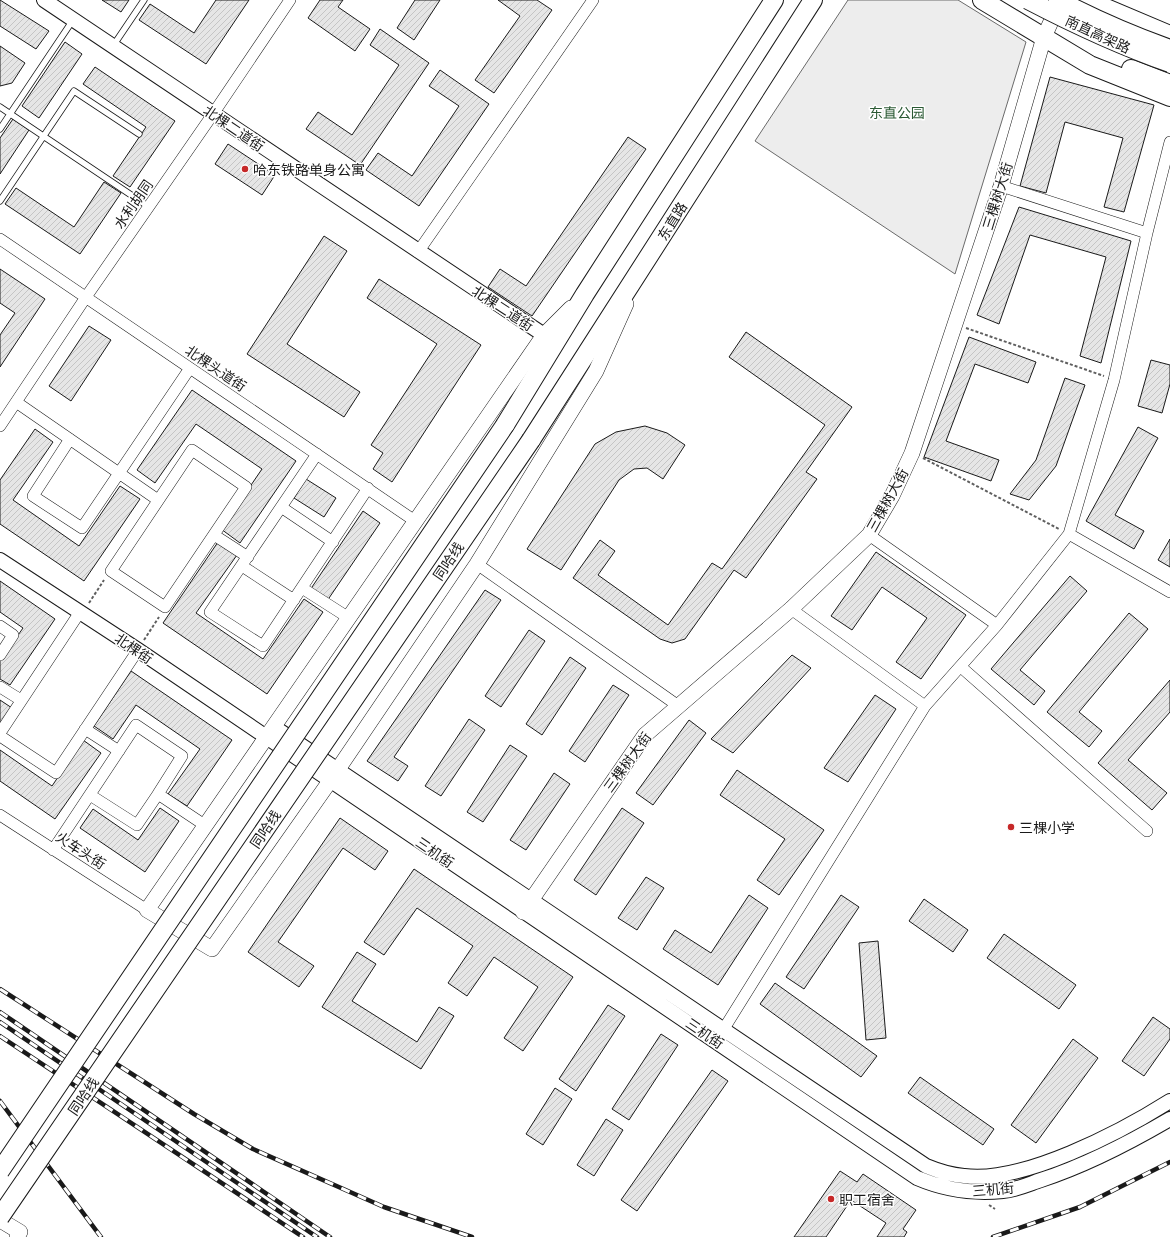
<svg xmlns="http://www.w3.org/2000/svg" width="1170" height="1237" viewBox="0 0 1170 1237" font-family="Manrope,'Noto Sans SC',sans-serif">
	<defs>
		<pattern id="building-hatch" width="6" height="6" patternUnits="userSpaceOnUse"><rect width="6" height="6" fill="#e6e6e6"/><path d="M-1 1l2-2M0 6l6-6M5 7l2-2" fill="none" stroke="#c5c5c5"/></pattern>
	</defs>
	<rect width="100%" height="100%" fill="#fff"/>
	<path fill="#ededed" stroke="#6a6a6a" d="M848,0H958L1026,42L955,274L755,141Z"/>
	<path fill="url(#building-hatch)" stroke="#1a1a1a" d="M0,0L49,31L36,49L0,26Z
		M102,0H129L121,12Z
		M216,0H249L206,64L139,20L150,4L194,33Z
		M320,0H343L338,7L370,29L355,51L308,18Z
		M415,0H440L414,40L397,28Z
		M498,0H537L552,10L494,93L475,80L520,16Z
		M380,29L429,63L360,165L306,129L318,112L352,135L399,65L370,45Z
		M65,42L82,54L39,118L22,106Z
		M0,46L25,63L12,83L0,86Z
		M95,67L175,121L130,187L113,176L146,127L83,84Z
		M440,70L489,104L419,206L366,170L378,153L412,176L459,106L429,86Z
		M1050,77L1154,105L1124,212L1104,207L1123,138L1065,122L1046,193L1020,186Z
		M13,119L29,130L0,174V138Z
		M628,137L646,149L532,316L488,287L500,269L526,286Z
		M228,144L275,175L262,195L215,164Z
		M104,182L121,193L80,254L5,204L16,188L74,227Z
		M1019,207L1131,241L1101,363L1080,356L1106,257L1030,235L999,324L977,315Z
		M324,236L347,251L287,344L360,392L344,417L247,354Z
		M0,269L45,299L0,367V335L15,313L0,303Z
		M379,279L481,345L392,482L373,469L383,453L371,445L437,344L367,298Z
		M89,326L111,340L71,401L49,386Z
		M746,332L852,407L806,472L817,479L746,578L734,570L685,639L672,643L660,639L573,578L600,540L615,551L598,575L668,625L712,563L722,569L825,425L729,357Z
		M969,337L1036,362L1028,383L975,364L946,441L999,460L991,481L924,457Z
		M1151,360L1170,365V384L1162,413L1138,406Z
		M1065,378L1085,385L1056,466L1029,500L1010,494L1036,460Z
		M192,390L296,461L240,543L221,529L262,469L196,424L155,483L137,470Z
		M645,426L667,433L685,445L663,479L647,468L634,469L619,480L561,570L527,549L595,444L616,432Z
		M1138,427L1158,438L1115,515L1144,531L1134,549L1086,521Z
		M35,429L53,442L13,500L79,546L120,486L140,499L84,581L0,524V480Z
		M306,479L336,498L324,517L294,498Z
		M363,511L380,523L327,601L310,590Z
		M1170,539V567L1158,560Z
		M218,542L237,555L196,613L263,659L304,599L323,612L267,694L163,623Z
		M876,552L966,615L921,679L896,662L927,618L882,587L852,630L831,616Z
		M1070,576L1087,591L1020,670L1045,691L1034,705L991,669Z
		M0,581L55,619L10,685L0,679V661L23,628L0,612Z
		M485,590L501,600L394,757L408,766L398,781L367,761Z
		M1129,613L1148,629L1079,712L1102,731L1089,747L1047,712Z
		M529,630L545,641L501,707L485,696Z
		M792,655L811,668L733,753L711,739Z
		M570,657L586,668L542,735L526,724Z
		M131,671L232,740L187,806L168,794L200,749L136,705L113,739L94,726Z
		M1170,680V712L1128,760L1167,793L1152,810L1098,763Z
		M613,685L629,695L585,762L569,751Z
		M875,695L896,709L848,782L824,768Z
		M0,700L12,708L0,726Z
		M469,719L485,730L441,796L425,786Z
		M689,720L706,733L653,805L636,793Z
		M83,740L101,753L55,819L0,781V750L52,786Z
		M510,745L527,756L483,822L467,812Z
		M737,770L824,830L779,895L757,880L785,839L720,795Z
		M554,773L570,784L526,850L510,840Z
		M160,808L179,821L145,872L80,828L93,809L138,840Z
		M622,808L644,823L596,895L574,880Z
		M340,818L388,851L375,870L343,848L278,942L314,966L299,987L248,952Z
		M414,869L573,977L523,1051L504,1038L538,987L494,957L467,996L448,983L473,946L417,908L384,955L364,942Z
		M646,877L664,888L637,930L618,918Z
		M749,895L768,908L718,985L663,949L675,930L711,953Z
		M841,895L859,907L804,989L786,977Z
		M924,899L968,930L953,952L909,921Z
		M1004,934L1076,985L1059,1009L987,958Z
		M878,941L886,1038L866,1040L859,943Z
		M357,952L376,964L352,1001L417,1042L439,1007L454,1016L421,1069L322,1007Z
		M775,983L877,1056L861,1077L760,1004Z
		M608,1005L625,1016L576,1091L559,1079Z
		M1153,1017L1170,1029V1039L1144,1076L1122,1061Z
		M661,1034L678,1045L629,1120L612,1109Z
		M1073,1039L1098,1058L1036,1143L1011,1125Z
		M712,1070L728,1081L637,1211L621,1200Z
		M920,1077L994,1129L983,1145L908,1093Z
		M555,1088L572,1099L543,1145L526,1134Z
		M606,1119L623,1130L594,1176L577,1165Z
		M840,1171L857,1182L863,1174L916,1210L903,1229L907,1232L904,1237H877L886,1223L851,1200L826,1237H794Z"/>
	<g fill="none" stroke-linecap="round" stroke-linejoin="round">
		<defs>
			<path id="service" d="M113,46L144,0
				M0,107L149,207
				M0,129L73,20
				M0,201L74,91L139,134"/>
			<path id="minor" d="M1001,186L1147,233
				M0,239L415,521
				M418,252L593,0
				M16,402L158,500
				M0,426L86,297L213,114L290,0
				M70,439L33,496L82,528L190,368
				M192,450L246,487L165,607L111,571Z
				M317,454L210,612L263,646L368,488
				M281,507L333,542
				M1069,534L1170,592
				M214,535L248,557
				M869,535L997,625
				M477,564L677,705
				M242,566L294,600
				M302,588L349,618
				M791,609L925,706
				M0,626L13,635L0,655
				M961,667L1147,831
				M0,687L21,700
				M85,729L119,751
				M0,733L80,612
				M0,736L56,773L138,650
				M90,795L137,825L158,794
				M0,815L147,910
				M53,850L136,725L182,756L158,794L206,826
				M720,1035L925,706L997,625L1069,534L1114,380L1147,233L1170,142"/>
			<path id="tertiary" d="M44,0L544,335
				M0,560L138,650L917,1178C945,1190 973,1194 1003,1191C1016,1190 1029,1184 1041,1180C1087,1165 1129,1143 1170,1119
				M274,727L926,1166C938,1171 951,1175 964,1176C1022,1184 1121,1132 1170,1101"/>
			<path id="secondary" d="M571,308L544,335L147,910L212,949L330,781L477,564L596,371L626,304
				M523,912L645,735L791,609L869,535L892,496L912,453L1001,186L1044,37L1059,4
				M0,1220L20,1232L17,1237"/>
			<path id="trunk" d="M982,0L1090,65L1170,97
				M1087,0L1170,35
				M1131,69L1170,84
				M505,425L585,294L774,0
				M531,440L813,0"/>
		</defs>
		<use href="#service" stroke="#1a1a1a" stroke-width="7"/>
		<use href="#minor" stroke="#1a1a1a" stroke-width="12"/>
		<use href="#tertiary" stroke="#1a1a1a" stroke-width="16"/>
		<use href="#secondary" stroke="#1a1a1a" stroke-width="16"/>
		<use href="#trunk" stroke="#1a1a1a" stroke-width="20"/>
		<path stroke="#5f5f5f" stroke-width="2" stroke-dasharray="3 2" stroke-linecap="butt" d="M966,328L1104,376
			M923,458L1059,529
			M89,603L104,580
			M144,640L159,617
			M989,1205L995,1209"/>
		<use href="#service" stroke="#fff" stroke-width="5.5"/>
		<use href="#minor" stroke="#fff" stroke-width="11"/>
		<use href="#tertiary" stroke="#fff" stroke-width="14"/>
		<use href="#secondary" stroke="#fff" stroke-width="15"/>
		<use href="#trunk" stroke="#fff" stroke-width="18"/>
		<defs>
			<path id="rail" d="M0,989L194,1114L253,1149L384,1207L472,1237
				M0,1012L330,1237
				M0,1022L317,1237
				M0,1036L303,1237
				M0,1101L101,1237
				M993,1237L1080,1207L1170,1162"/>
		</defs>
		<use href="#rail" stroke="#1a1a1a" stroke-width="4.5"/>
		<use href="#rail" stroke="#fff" stroke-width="3" stroke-dasharray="9" stroke-linecap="butt"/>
		<defs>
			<path id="trunk-bridge" d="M1028,0C1074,24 1121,46 1170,63
				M1058,0C1094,19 1131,35 1170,49
				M0,1171L505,425
				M0,1217L531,440"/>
		</defs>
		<use href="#trunk-bridge" stroke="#1a1a1a" stroke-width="20" stroke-linecap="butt"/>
		<use href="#trunk-bridge" stroke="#fff" stroke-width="18"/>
	</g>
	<g fill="#c62828" stroke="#fff" stroke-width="1.5">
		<circle cx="245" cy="169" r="4"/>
		<circle cx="1011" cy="827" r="4"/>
		<circle cx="831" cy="1199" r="4"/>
	</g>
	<g text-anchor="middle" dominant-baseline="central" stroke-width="3" stroke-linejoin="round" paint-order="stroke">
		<g font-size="14" fill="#1a1a1a" stroke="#fff">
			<text transform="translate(1098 34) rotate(25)">南直高架路</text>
			<text transform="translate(234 128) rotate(34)">北棵二道街</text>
			<text transform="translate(997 196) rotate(-73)">三棵树大街</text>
			<text transform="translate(133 204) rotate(-55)">水利胡同</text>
			<text transform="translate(672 221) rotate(-58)">东直路</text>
			<text transform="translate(503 308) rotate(33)">北棵二道街</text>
			<text transform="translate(216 368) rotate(34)">北棵头道街</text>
			<text transform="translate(887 500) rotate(-61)">三棵树大街</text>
			<text transform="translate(448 561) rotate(-56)">同哈线</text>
			<text transform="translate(134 648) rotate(34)">北棵街</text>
			<text transform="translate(627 762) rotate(-54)">三棵树大街</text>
			<text transform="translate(265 829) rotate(-56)">同哈线</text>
			<text transform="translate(81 850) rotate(33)">火车头街</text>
			<text transform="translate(435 852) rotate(34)">三机街</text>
			<text transform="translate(705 1033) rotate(34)">三机街</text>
			<text transform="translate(83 1096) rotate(-56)">同哈线</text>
			<text transform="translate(993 1189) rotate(-5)">三机街</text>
		</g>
		<g font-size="14" fill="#2b5a34" stroke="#fff">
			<text x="897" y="112">东直公园</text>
		</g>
		<g font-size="14" fill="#1a1a1a" stroke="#fff" text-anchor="start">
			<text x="253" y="169">哈东铁路单身公寓</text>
			<text x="1019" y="827">三棵小学</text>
			<text x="839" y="1199">职工宿舍</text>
		</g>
	</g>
</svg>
